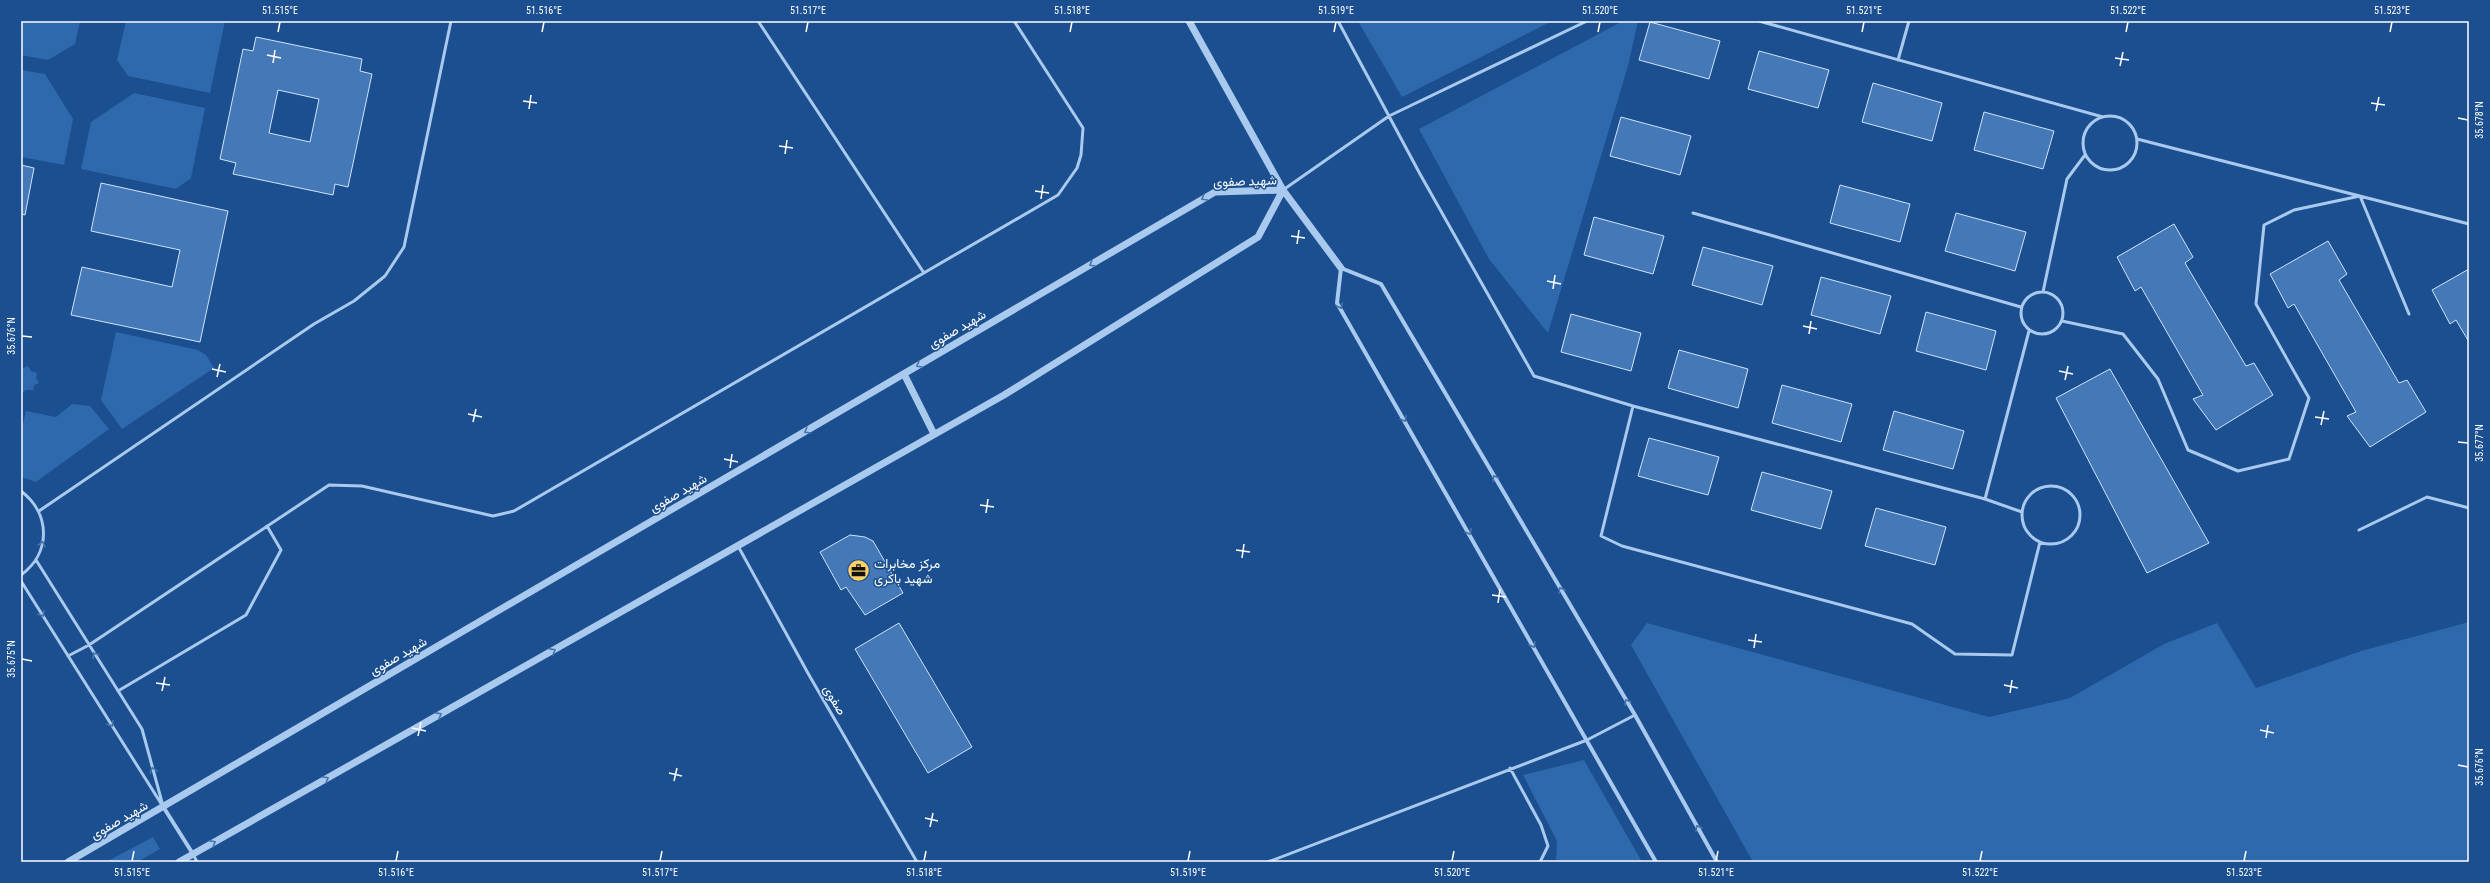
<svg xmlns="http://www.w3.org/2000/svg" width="2490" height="883" viewBox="0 0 2490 883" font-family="'Roboto Condensed',Vazirmatn,sans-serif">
	<rect width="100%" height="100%" fill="#1b4f8f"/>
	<path fill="#2e69ad" d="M21,21H80L75,44L48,60L21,55Z
		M126,21H225L210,93L128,76L117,60Z
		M1358,21H1552L1402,97Z
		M1623,21H1638L1628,66L1548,333L1489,259L1419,129Z
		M21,70L45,74L73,119L64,165L21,157Z
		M134,93L205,108L191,178L176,189L81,169L91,122Z
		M116,332L198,350L206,355L214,368L122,429L101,400Z
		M28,366L31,371L37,373L36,378L39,383L34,385L33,390H26L22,393L21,369Z
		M72,404L90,406L109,429L36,482L21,477V433L26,411L56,417Z
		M2469,622V862H1753L1631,645L1647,623L1989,717L2070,698L2164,644L2217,623L2256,688L2361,651Z
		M1584,760L1642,862L1556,861L1557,841L1523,775Z
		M153,837L160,849L137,862H106Z"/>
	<path fill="#4478b7" stroke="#cfe3fa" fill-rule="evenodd" d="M1650,22L1720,41L1709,79L1639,60Z
		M256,37L362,59L360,71L372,74L348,187L335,184L333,195L233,174L236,163L220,159L243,49L253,51ZM278,90L319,99L310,142L269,133Z
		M1759,51L1829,70L1818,108L1748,89Z
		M1873,83L1942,103L1932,141L1862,122Z
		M1984,112L2054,131L2043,169L1974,150Z
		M1621,117L1691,136L1680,175L1610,156Z
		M21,165L34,168L25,215L21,214Z
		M101,183L228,211L200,342L71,315L82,267L172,287L180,250L91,231Z
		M1840,185L1910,204L1900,242L1830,223Z
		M1956,213L2026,232L2015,271L1945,251Z
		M1594,217L1664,236L1653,274L1584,255Z
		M2174,224L2193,257L2185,263L2246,366L2254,363L2273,395L2216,430L2193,399L2203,395L2141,287L2135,291L2117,257Z
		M2328,241L2347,274L2339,280L2399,383L2407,380L2426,412L2370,447L2347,416L2356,412L2294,304L2288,308L2270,274Z
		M1703,247L1773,266L1762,305L1692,285Z
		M2469,269V342L2456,320L2450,324L2432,290Z
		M1821,277L1891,296L1880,334L1811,315Z
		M1926,312L1996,331L1986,370L1916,351Z
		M1571,314L1641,333L1631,371L1561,352Z
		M1679,350L1748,369L1738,408L1668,388Z
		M2110,369L2209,543L2147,573L2056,398Z
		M1782,385L1852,404L1841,442L1772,423Z
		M1894,411L1964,431L1953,469L1883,450Z
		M1649,438L1719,457L1708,495L1638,476Z
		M1762,472L1832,491L1821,529L1751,510Z
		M1876,508L1946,527L1935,565L1865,546Z
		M850,535L865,537L873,541L903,593L865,615L846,587L841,590L820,552Z
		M899,623L972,747L928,773L855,649Z"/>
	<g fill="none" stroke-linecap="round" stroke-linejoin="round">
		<path stroke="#a9c9ee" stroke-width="3" d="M758,21L924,273
			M1338,21L1420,174L1534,376L1633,406L1985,499L2022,512
			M1759,21L2103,117
			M1898,60L1909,21
			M2083 143a27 27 0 1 1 54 0a27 27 0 1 1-54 0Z
			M2137,139L2469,224
			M1283,190L1389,116L1587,21
			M1693,213L2021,307
			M2021 313a21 21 0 1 1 42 0a21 21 0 1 1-42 0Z
			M2043,292L2067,179L2085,155
			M2062,321L2123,334L2158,379L2188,450L2238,471L2289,459L2309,398L2256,304L2264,225L2294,210L2360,196L2409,314
			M1633,406L1601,536L1622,546L1912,624L1955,654L2012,655L2040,542
			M2022 515a29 29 0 1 1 58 0a29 29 0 1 1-58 0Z
			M21,491C51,514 51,553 21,575
			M1985,499L2029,331
			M39,511L314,324L354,301L385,276L404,247L451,21
			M2359,530L2427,497L2469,508
			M738,546L809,675L917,862
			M36,560L142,729L163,806
			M21,581L162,805
			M68,656L89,645L329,485L362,486L493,516L514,511L1058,195L1077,168L1081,155L1083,128L1014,21
			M118,691L246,615L281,550L267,526
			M1510,768L1541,825L1548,846L1540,862
			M193,854L197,862
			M1268,862L1587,740L1635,715"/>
		<path stroke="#a9c9ee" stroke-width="4" d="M164,808L193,854
			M1656,862L1337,303L1341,268L1381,284L1635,715L1717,862"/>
		<path stroke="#a9c9ee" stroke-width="7" d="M1189,21L1283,190L1341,268
			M904,374L934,434
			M68,862L1215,192L1283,190L1258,237L1004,395L179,862"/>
	</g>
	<defs><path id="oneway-chevron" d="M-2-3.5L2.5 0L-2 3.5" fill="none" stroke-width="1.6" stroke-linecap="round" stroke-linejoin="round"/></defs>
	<g stroke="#4674ac">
		<use href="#oneway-chevron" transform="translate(1204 198) rotate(150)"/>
		<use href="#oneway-chevron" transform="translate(1092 264) rotate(150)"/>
		<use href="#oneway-chevron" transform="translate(1340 306) rotate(66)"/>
		<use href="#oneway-chevron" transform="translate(919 365) rotate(150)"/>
		<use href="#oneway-chevron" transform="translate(1404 419) rotate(60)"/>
		<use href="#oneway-chevron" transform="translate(807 431) rotate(150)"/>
		<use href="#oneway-chevron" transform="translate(1495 478) rotate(-121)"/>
		<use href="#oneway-chevron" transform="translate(1469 532) rotate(60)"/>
		<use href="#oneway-chevron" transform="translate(42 544) rotate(-77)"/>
		<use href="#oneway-chevron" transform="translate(1561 590) rotate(-121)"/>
		<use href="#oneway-chevron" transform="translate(42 614) rotate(58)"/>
		<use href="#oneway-chevron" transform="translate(1533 645) rotate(60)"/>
		<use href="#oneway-chevron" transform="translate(553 651) rotate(-29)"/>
		<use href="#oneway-chevron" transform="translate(95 655) rotate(-122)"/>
		<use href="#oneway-chevron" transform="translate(1627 702) rotate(-121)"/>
		<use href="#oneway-chevron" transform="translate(439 715) rotate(-29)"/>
		<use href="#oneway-chevron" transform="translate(111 724) rotate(58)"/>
		<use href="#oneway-chevron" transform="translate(153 770) rotate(-106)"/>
		<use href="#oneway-chevron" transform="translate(326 779) rotate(-29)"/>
		<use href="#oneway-chevron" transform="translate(1698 828) rotate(-119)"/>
		<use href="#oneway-chevron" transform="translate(213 843) rotate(-29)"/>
	</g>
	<path fill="none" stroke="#fff" stroke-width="1.5" d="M278,32L280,22M542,32L544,22M806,32L808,22M1070,32L1072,22M1334,32L1336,22M1598,32L1600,22M1862,32L1864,22M2126,32L2128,22M2390,32L2392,22M267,55L281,58M2115,58L2129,60M273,63L275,50M2120,66L2123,52M523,101L537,103M2371,103L2385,105M529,109L531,95M2376,111L2379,97M2458,118L2468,120M779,146L793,148M785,154L787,140M1035,191L1049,193M1041,199L1043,185M1291,236L1305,238M1297,244L1299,230M1547,281L1561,284M1553,289L1555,275M1803,326L1817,329M1809,334L1811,321M22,336L32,337M212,369L226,372M2059,371L2073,374M217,377L220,364M2065,380L2068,366M468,414L482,417M2315,417L2329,419M473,422L476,409M2321,425L2324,411M2458,442L2468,443M724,459L738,462M730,468L732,454M980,505L994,507M986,513L988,499M1236,550L1250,552M1242,558L1244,544M1492,595L1506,597M1498,603L1500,589M1748,640L1762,642M1754,648L1756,634M22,659L32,661M156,683L170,685M2004,685L2018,688M162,691L165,677M2010,693L2012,680M412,728L426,731M2260,730L2274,733M418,736L421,722M2266,738L2268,725M2458,765L2468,767M669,773L682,776M674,781L677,768M925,818L938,821M930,827L933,813M132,861L134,851M396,861L398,851M660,861L662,851M924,861L926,851M1188,861L1190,851M1452,861L1454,851M1716,861L1718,851M1980,861L1982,851M2244,861L2246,851"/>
	<defs>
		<symbol id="office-disc" viewBox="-11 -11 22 22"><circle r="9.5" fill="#ffd166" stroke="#1b4f8f"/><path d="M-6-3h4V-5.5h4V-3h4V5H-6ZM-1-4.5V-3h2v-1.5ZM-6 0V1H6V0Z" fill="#111"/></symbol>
	</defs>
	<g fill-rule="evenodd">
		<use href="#office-disc" x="846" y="558" width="25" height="25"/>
	</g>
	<g text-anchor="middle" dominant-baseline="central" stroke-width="3" stroke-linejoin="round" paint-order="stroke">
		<g font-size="13" fill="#fff" stroke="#1b4f8f">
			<text transform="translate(1245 181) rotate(-2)">شهید صفوی</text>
			<text transform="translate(957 329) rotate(-30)">شهید صفوی</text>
			<text transform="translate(678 493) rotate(-30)">شهید صفوی</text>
			<text transform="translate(398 656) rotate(-30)">شهید صفوی</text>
			<text transform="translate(835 700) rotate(60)">صفوی</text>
			<text transform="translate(119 820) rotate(-30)">شهید صفوی</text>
		</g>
		<g font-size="13" fill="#fff" stroke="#1b4f8f" text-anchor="start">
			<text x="874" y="563">مرکز مخابرات<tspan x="874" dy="15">شهید باکری</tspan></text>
		</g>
	</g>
	<rect width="2490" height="883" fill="none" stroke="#1b4f8f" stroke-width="44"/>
	<rect x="22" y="22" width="2446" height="839" fill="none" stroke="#fff" stroke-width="1.5"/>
	<g font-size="10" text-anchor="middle" fill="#fff">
		<text x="280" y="14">51.515°E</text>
		<text x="544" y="14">51.516°E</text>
		<text x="808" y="14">51.517°E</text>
		<text x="1072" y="14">51.518°E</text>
		<text x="1336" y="14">51.519°E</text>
		<text x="1600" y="14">51.520°E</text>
		<text x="1864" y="14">51.521°E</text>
		<text x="2128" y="14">51.522°E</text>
		<text x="2392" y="14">51.523°E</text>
		<text transform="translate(2479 120) rotate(-90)" y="4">35.678°N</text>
		<text transform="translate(11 336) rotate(-90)" y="4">35.676°N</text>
		<text transform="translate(2479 443) rotate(-90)" y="4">35.677°N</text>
		<text transform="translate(11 659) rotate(-90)" y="4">35.675°N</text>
		<text transform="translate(2479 767) rotate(-90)" y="4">35.676°N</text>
		<text x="132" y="876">51.515°E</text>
		<text x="396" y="876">51.516°E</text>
		<text x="660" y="876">51.517°E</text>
		<text x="924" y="876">51.518°E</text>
		<text x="1188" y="876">51.519°E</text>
		<text x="1452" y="876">51.520°E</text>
		<text x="1716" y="876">51.521°E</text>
		<text x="1980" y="876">51.522°E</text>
		<text x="2244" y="876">51.523°E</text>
	</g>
</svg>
